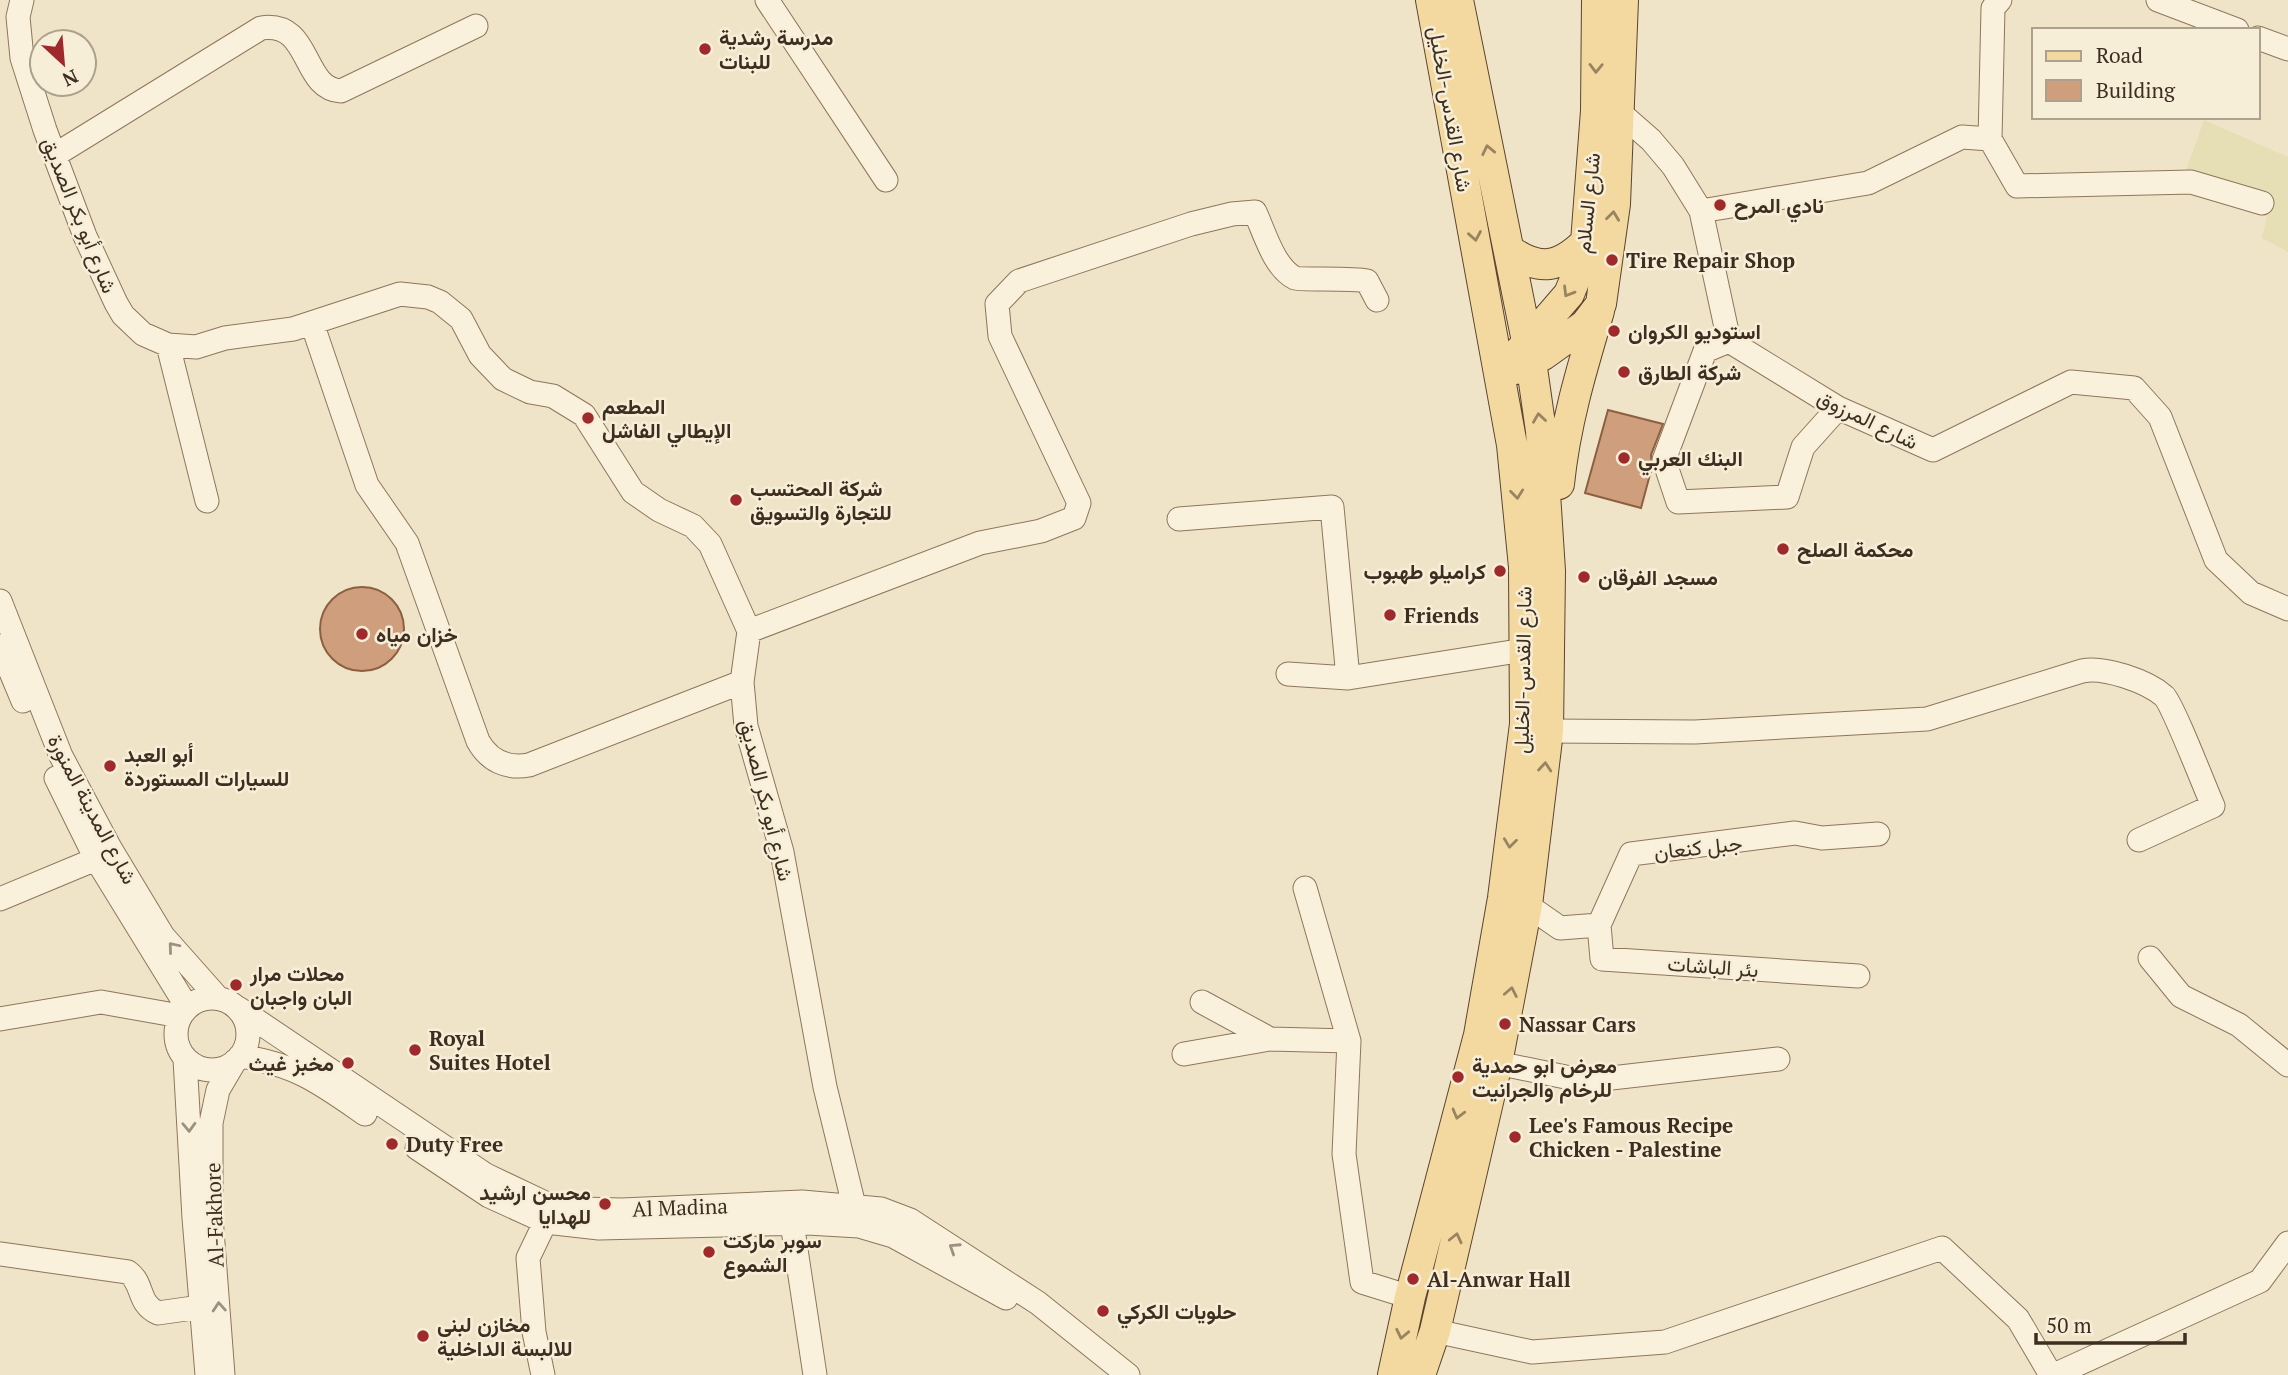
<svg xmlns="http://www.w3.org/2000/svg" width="2288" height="1375" viewBox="0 0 2288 1375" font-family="'PT Serif',Vazirmatn,serif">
	<rect width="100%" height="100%" fill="#f0e4c8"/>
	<path fill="#e6deb5" d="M2204,120L2288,157V252L2262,238L2267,217L2184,176Z"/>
	<path fill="#cf9f7d" stroke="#8d5f41" stroke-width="2" d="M1608,410L1663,424L1651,455L1652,467L1641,508L1585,493Z
		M320 629a42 42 0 1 1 84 0a42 42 0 1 1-84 0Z"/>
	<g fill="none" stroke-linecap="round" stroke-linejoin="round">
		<defs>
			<path id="minor" d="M22,0L18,17L22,58L45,130L85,236L116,303L123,315L143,334L168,345L196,347L225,338L293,329L400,294L428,297L440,302L461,319L480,355L503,379L530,392L553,396L584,415L633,492L659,510L693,526L710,544L749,631L742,682L746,726L782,852L825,1087L859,1226
				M767,0L886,180
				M2158,0L2237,30
				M2258,38L2288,49
				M1607,112H1619L1651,140L1673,166L1701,211L1729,341L1838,408L1933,450L2071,382L2134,388L2160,417L2216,560L2251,593L2288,609
				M1990,139L1993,8L2000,0
				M55,155L261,28C312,20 301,89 341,91L476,26
				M1701,211L1868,183L1962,137L1990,139L2017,186L2191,182L2262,203
				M312,323L367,485L407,543L478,741C489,761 507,769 529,765L742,682
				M1729,341L1705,351L1664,460L1678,502L1787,497L1803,447L1838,408
				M168,345L207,501
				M1179,519L1332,507L1348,678L1524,650
				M0,601L61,756L110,848L163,936L218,998
				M749,631L980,543L1041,531L1074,518L1079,503L1000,336L997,304L1019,281L1191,224L1232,214L1255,212C1264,231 1274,268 1295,278C1301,280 1352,278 1367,281L1377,300
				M0,646L23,701
				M1288,674L1348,678
				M1548,731L1695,732L1927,719L2082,671C2103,666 2147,681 2164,696C2173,705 2205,788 2213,806L2139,840
				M56,778L96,859L187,1007
				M0,899L96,859
				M1527,905L1560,928L1599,925L1631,854L1795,833L1822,838L1878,834
				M1599,925L1602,959L1858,976
				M2150,958L2181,996L2239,1025L2288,1065
				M176 1034a36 36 0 1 1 72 0a36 36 0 1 1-72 0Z
				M1202,1002L1270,1039
				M238,1008L486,1175L547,1204L580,1209L622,1210L802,1202L881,1209L910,1220L1038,1303L1128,1375
				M0,1019L101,1002L180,1016
				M1349,1041L1344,1154L1362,1282L1410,1297
				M1184,1054L1270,1039L1349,1041L1305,888
				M240,1056C297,1065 319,1082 365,1114
				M185,1059L194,1218L207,1375
				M1497,1063L1585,1081L1778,1059
				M417,1148L489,1196L546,1222L599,1228L808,1223L859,1226L893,1236L1006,1298
				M792,1223L815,1375
				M0,1254L128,1272C144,1283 137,1304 158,1313L200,1307
				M1435,1331L1532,1352L1665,1342L1942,1248L2018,1319L2051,1375
				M223,1375L211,1217V1123L218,1090L235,1061
				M543,1375L534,1332L528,1258L552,1208
				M2054,1375L2260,1281L2288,1243"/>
			<path id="major" d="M1509,250C1540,272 1559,268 1586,242
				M1519,352L1569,294L1580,267L1586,242L1596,111L1597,0
				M1516,369L1543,355L1585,325L1601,304L1615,204L1623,0
				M1559,484C1565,424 1582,368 1599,311
				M1393,1375L1410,1297L1479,1035L1503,898L1525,724L1524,567L1512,445L1431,0
				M1420,1375L1435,1331L1497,1063L1527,905L1548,731L1550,571L1541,431L1531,361L1458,0"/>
		</defs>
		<use href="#minor" stroke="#8d765c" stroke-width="25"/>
		<use href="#major" stroke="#5b4430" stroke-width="32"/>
		<use href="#minor" stroke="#faf1dc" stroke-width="23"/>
		<use href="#major" stroke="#f3d9a0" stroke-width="30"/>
	</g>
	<defs><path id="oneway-chevron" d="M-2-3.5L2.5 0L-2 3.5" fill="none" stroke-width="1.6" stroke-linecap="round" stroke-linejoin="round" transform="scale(1.75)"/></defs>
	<g stroke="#988460">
		<use href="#oneway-chevron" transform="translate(1596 68) rotate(91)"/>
		<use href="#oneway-chevron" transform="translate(1488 150) rotate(-102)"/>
		<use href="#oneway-chevron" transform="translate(1613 216) rotate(-83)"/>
		<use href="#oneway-chevron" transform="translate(1475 236) rotate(80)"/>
		<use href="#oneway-chevron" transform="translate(1568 292) rotate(121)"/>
		<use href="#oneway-chevron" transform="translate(1539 418) rotate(-98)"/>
		<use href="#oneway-chevron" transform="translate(1517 494) rotate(84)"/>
		<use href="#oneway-chevron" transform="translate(1545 767) rotate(-85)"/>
		<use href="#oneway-chevron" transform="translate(1510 843) rotate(97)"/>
		<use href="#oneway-chevron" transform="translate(1511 992) rotate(-79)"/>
		<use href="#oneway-chevron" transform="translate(1458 1114) rotate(105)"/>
		<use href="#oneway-chevron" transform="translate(1456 1238) rotate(-77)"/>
		<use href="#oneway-chevron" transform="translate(1402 1334) rotate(102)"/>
	</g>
	<g stroke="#9c907e">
		<use href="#oneway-chevron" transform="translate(173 947) rotate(-130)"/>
		<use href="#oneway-chevron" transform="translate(189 1127) rotate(88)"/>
		<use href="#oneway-chevron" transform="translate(954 1248) rotate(-147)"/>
		<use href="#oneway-chevron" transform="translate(219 1307) rotate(-94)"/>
	</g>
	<g fill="#9e2a2b" stroke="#f7eed8" stroke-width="2.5">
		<circle cx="705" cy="49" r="7"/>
		<circle cx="1720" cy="205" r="7"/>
		<circle cx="1612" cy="260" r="7"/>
		<circle cx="1614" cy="331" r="7"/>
		<circle cx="1624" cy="372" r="7"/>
		<circle cx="588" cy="418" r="7"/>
		<circle cx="1624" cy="458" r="7"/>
		<circle cx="736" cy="500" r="7"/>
		<circle cx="1783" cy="549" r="7"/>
		<circle cx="1500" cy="571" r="7"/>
		<circle cx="1584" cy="577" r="7"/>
		<circle cx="1390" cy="615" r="7"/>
		<circle cx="362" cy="634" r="7"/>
		<circle cx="110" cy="766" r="7"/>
		<circle cx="236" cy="985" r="7"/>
		<circle cx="1505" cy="1024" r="7"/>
		<circle cx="415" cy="1050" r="7"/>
		<circle cx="348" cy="1063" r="7"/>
		<circle cx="1458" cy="1077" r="7"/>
		<circle cx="1515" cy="1137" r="7"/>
		<circle cx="392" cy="1144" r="7"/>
		<circle cx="605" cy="1204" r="7"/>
		<circle cx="709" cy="1252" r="7"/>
		<circle cx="1413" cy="1279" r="7"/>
		<circle cx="1103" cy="1311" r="7"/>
		<circle cx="423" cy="1336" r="7"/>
	</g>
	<g text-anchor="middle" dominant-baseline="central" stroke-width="5" stroke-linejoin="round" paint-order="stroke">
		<g font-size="21" font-weight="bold" fill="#3d2e20" stroke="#f7eed8" text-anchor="start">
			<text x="719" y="37">مدرسة رشدية<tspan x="719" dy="24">للبنات</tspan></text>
			<text x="1734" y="205">نادي المرح</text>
			<text x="1626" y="260">Tire Repair Shop</text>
			<text x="1628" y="331">استوديو الكروان</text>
			<text x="1638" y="372">شركة الطارق</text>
			<text x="602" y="406">المطعم<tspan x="602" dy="24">الإيطالي الفاشل</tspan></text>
			<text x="1638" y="458">البنك العربي</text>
			<text x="750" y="488">شركة المحتسب<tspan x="750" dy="24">للتجارة والتسويق</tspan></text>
			<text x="1797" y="549">محكمة الصلح</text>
			<text x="1486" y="571" text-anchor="end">كراميلو طهبوب</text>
			<text x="1598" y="577">مسجد الفرقان</text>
			<text x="1404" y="615">Friends</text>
			<text x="376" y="634">خزان مياه</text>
			<text x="124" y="754">أبو العبد<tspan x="124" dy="24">للسيارات المستوردة</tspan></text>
			<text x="250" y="973">محلات مرار<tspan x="250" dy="24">البان واجبان</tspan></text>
			<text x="1519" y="1024">Nassar Cars</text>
			<text x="429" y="1038">Royal<tspan x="429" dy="24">Suites Hotel</tspan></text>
			<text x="334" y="1063" text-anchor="end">مخبز غيث</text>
			<text x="1472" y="1065">معرض ابو حمدية<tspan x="1472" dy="24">للرخام والجرانيت</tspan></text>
			<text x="1529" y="1125">Lee's Famous Recipe<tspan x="1529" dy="24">Chicken - Palestine</tspan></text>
			<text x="406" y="1144">Duty Free</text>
			<text x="591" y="1192" text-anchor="end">محسن ارشيد<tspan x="591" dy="24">للهدايا</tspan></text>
			<text x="723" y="1240">سوبر ماركت<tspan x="723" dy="24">الشموع</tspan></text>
			<text x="1427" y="1279">Al-Anwar Hall</text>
			<text x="1117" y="1311">حلويات الكركي</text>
			<text x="437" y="1324">مخازن لبنى<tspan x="437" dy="24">للالبسة الداخلية</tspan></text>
		</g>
		<g font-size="21" fill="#3d2e20" stroke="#f7eed8">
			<text transform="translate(1451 109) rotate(80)">شارع القدس-الخليل</text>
			<text transform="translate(1587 203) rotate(-84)">شارع السلام</text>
			<text transform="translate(80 215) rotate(68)">شارع أبو بكر الصديق</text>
			<text transform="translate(1868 419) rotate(26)">شارع المرزوق</text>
			<text transform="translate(1522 670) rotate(-89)">شارع القدس-الخليل</text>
			<text transform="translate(767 800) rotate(76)">شارع أبو بكر الصديق</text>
			<text transform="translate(93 809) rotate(62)">شارع المدينة المنورة</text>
			<text transform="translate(1698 847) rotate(-6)">جبل كنعان</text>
			<text transform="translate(1713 966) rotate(4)">بئر الباشات</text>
			<text transform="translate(680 1207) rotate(-2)">Al Madina</text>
			<text transform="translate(214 1215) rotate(-92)">Al-Fakhore</text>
		</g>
	</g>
	<rect x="2032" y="28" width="228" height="91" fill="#f7eed8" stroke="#ada18e" stroke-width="2"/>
	<rect x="2046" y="51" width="35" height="10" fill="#f3d9a0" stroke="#ada18e" stroke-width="2"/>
	<text x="2096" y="63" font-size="21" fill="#3d2e20">Road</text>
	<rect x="2046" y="80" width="35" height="21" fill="#cf9f7d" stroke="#ada18e" stroke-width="2"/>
	<text x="2096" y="98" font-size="21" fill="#3d2e20">Building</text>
	<g transform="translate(63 63) rotate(154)"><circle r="33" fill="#f7eed8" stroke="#ada18e" stroke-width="2"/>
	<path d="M0-5L12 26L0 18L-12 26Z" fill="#9e2a2b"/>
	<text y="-10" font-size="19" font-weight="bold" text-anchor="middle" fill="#3d2e20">N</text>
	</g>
	<path d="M2036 1333v10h149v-10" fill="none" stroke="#3d2e20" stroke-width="3.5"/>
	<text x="2046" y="1333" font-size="21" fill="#3d2e20" stroke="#f7eed8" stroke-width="5" paint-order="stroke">50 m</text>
</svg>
